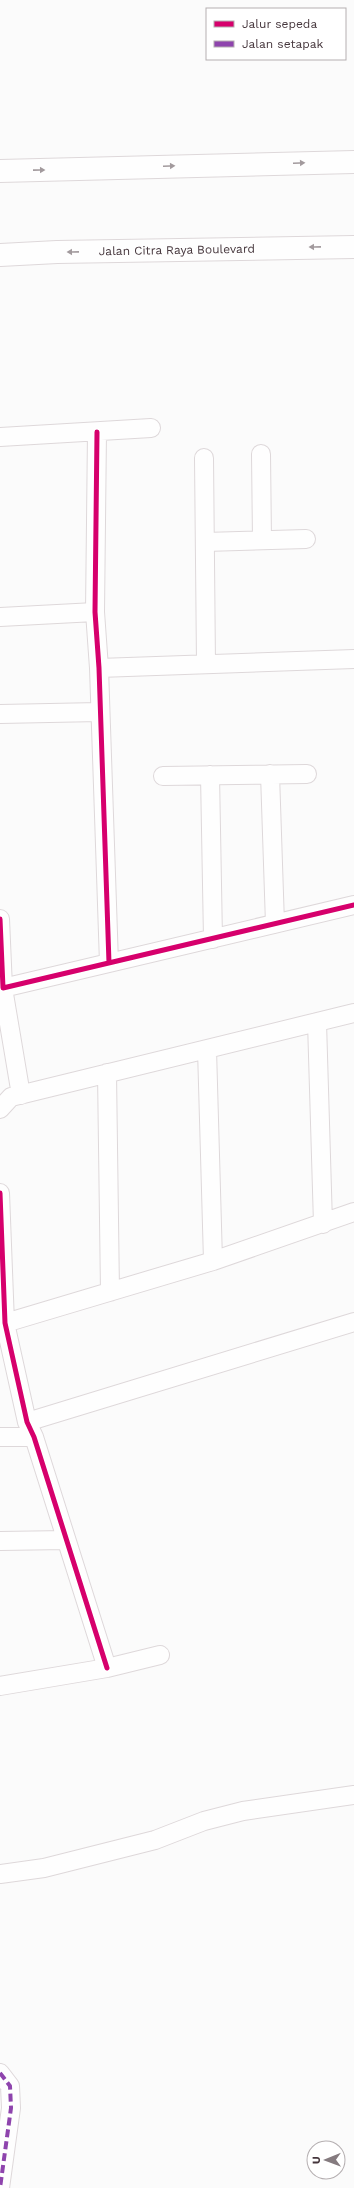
<svg xmlns="http://www.w3.org/2000/svg" width="354" height="2188" viewBox="0 0 354 2188" font-family="'Work Sans',sans-serif">
	<rect width="100%" height="100%" fill="#fbfbfb"/>
	<g fill="none" stroke-linecap="round" stroke-linejoin="round">
		<defs>
			<path id="street" d="M97,432L95,612L99,668L109,963
				M0,437L151,428
				M261,454L262,540
				M204,458L206,664
				M205,542L306,539
				M0,617L95,612
				M99,668L354,659
				M0,714L99,712
				M270,774L275,924
				M210,775L213,939
				M163,776L307,774
				M0,919L3,988L354,905
				M3,988L21,1095
				M317,1022L323,1224
				M207,1049L213,1261
				M107,1073L110,1292
				M0,1109L11,1097L354,1013
				M0,1193L5,1323L27,1422L34,1437L107,1668
				M5,1323L213,1261L354,1212
				M27,1422L354,1322
				M0,1437H34
				M0,1541L66,1540
				M0,1686L107,1668L160,1655
				M0,1874L44,1868L155,1840L204,1821L243,1811L354,1795
				M0,2073L10,2086L11,2108L0,2188"/>
			<g id="secondary">
				<path d="M0,171L354,162"/>
				<path id="s1" d="M0,255L57,252L354,247"/>
			</g>
		</defs>
		<use href="#street" stroke="#ded8da" stroke-width="20"/>
		<use href="#secondary" stroke="#ded8da" stroke-width="24"/>
		<use href="#street" stroke="#fefefe" stroke-width="18"/>
		<use href="#secondary" stroke="#fefefe" stroke-width="22"/>
		<path stroke="#8e44ad" stroke-width="4" stroke-dasharray="8 4" stroke-linecap="butt" d="M0,2073L10,2086L11,2108L0,2188"/>
		<defs>
			<path id="cycleway" d="M97,432L95,612L99,668L109,963
				M0,919L3,988L354,905
				M0,1193L5,1323L27,1422L34,1437L107,1668"/>
		</defs>
		<use href="#cycleway" stroke="#fff" stroke-width="8"/>
		<use href="#cycleway" stroke="#d6006c" stroke-width="5"/>
	</g>
	<defs><path id="oneway-solid" d="M-6-.8H1V-3.2L6.5 0L1 3.2V.8H-6Z"/></defs>
	<g fill="#a29a9d">
		<use href="#oneway-solid" transform="translate(299 163) rotate(-2)"/>
		<use href="#oneway-solid" transform="translate(169 166) rotate(-2)"/>
		<use href="#oneway-solid" transform="translate(39 170) rotate(-1)"/>
		<use href="#oneway-solid" transform="translate(315 247) rotate(179)"/>
		<use href="#oneway-solid" transform="translate(73 252) rotate(179)"/>
	</g>
	<g text-anchor="middle" dominant-baseline="central" stroke-width="3" stroke-linejoin="round" paint-order="stroke">
		<g font-size="12" fill="#45363c" stroke="#fff">
			<text stroke="none"><textPath href="#s1" startOffset="177">Jalan Citra Raya Boulevard</textPath></text>
		</g>
	</g>
	<rect x="206" y="8" width="140" height="52" fill="#ffffff" stroke="#b5afb1"/>
	<rect x="214" y="21" width="20" height="6" fill="#d6006c" stroke="#b5afb1"/>
	<text x="242" y="28" font-size="12" fill="#45363c">Jalur sepeda</text>
	<rect x="214" y="41" width="20" height="6" fill="#8e44ad" stroke="#b5afb1"/>
	<text x="242" y="48" font-size="12" fill="#45363c">Jalan setapak</text>
	<g transform="translate(326 2160) rotate(269)"><circle r="19" fill="#ffffff" stroke="#b5afb1"/>
	<path d="M0-3L7 15L0 10L-7 15Z" fill="#857b7f"/>
	<text y="-6" font-size="11" font-weight="bold" text-anchor="middle" fill="#45363c">U</text>
	</g>
</svg>
